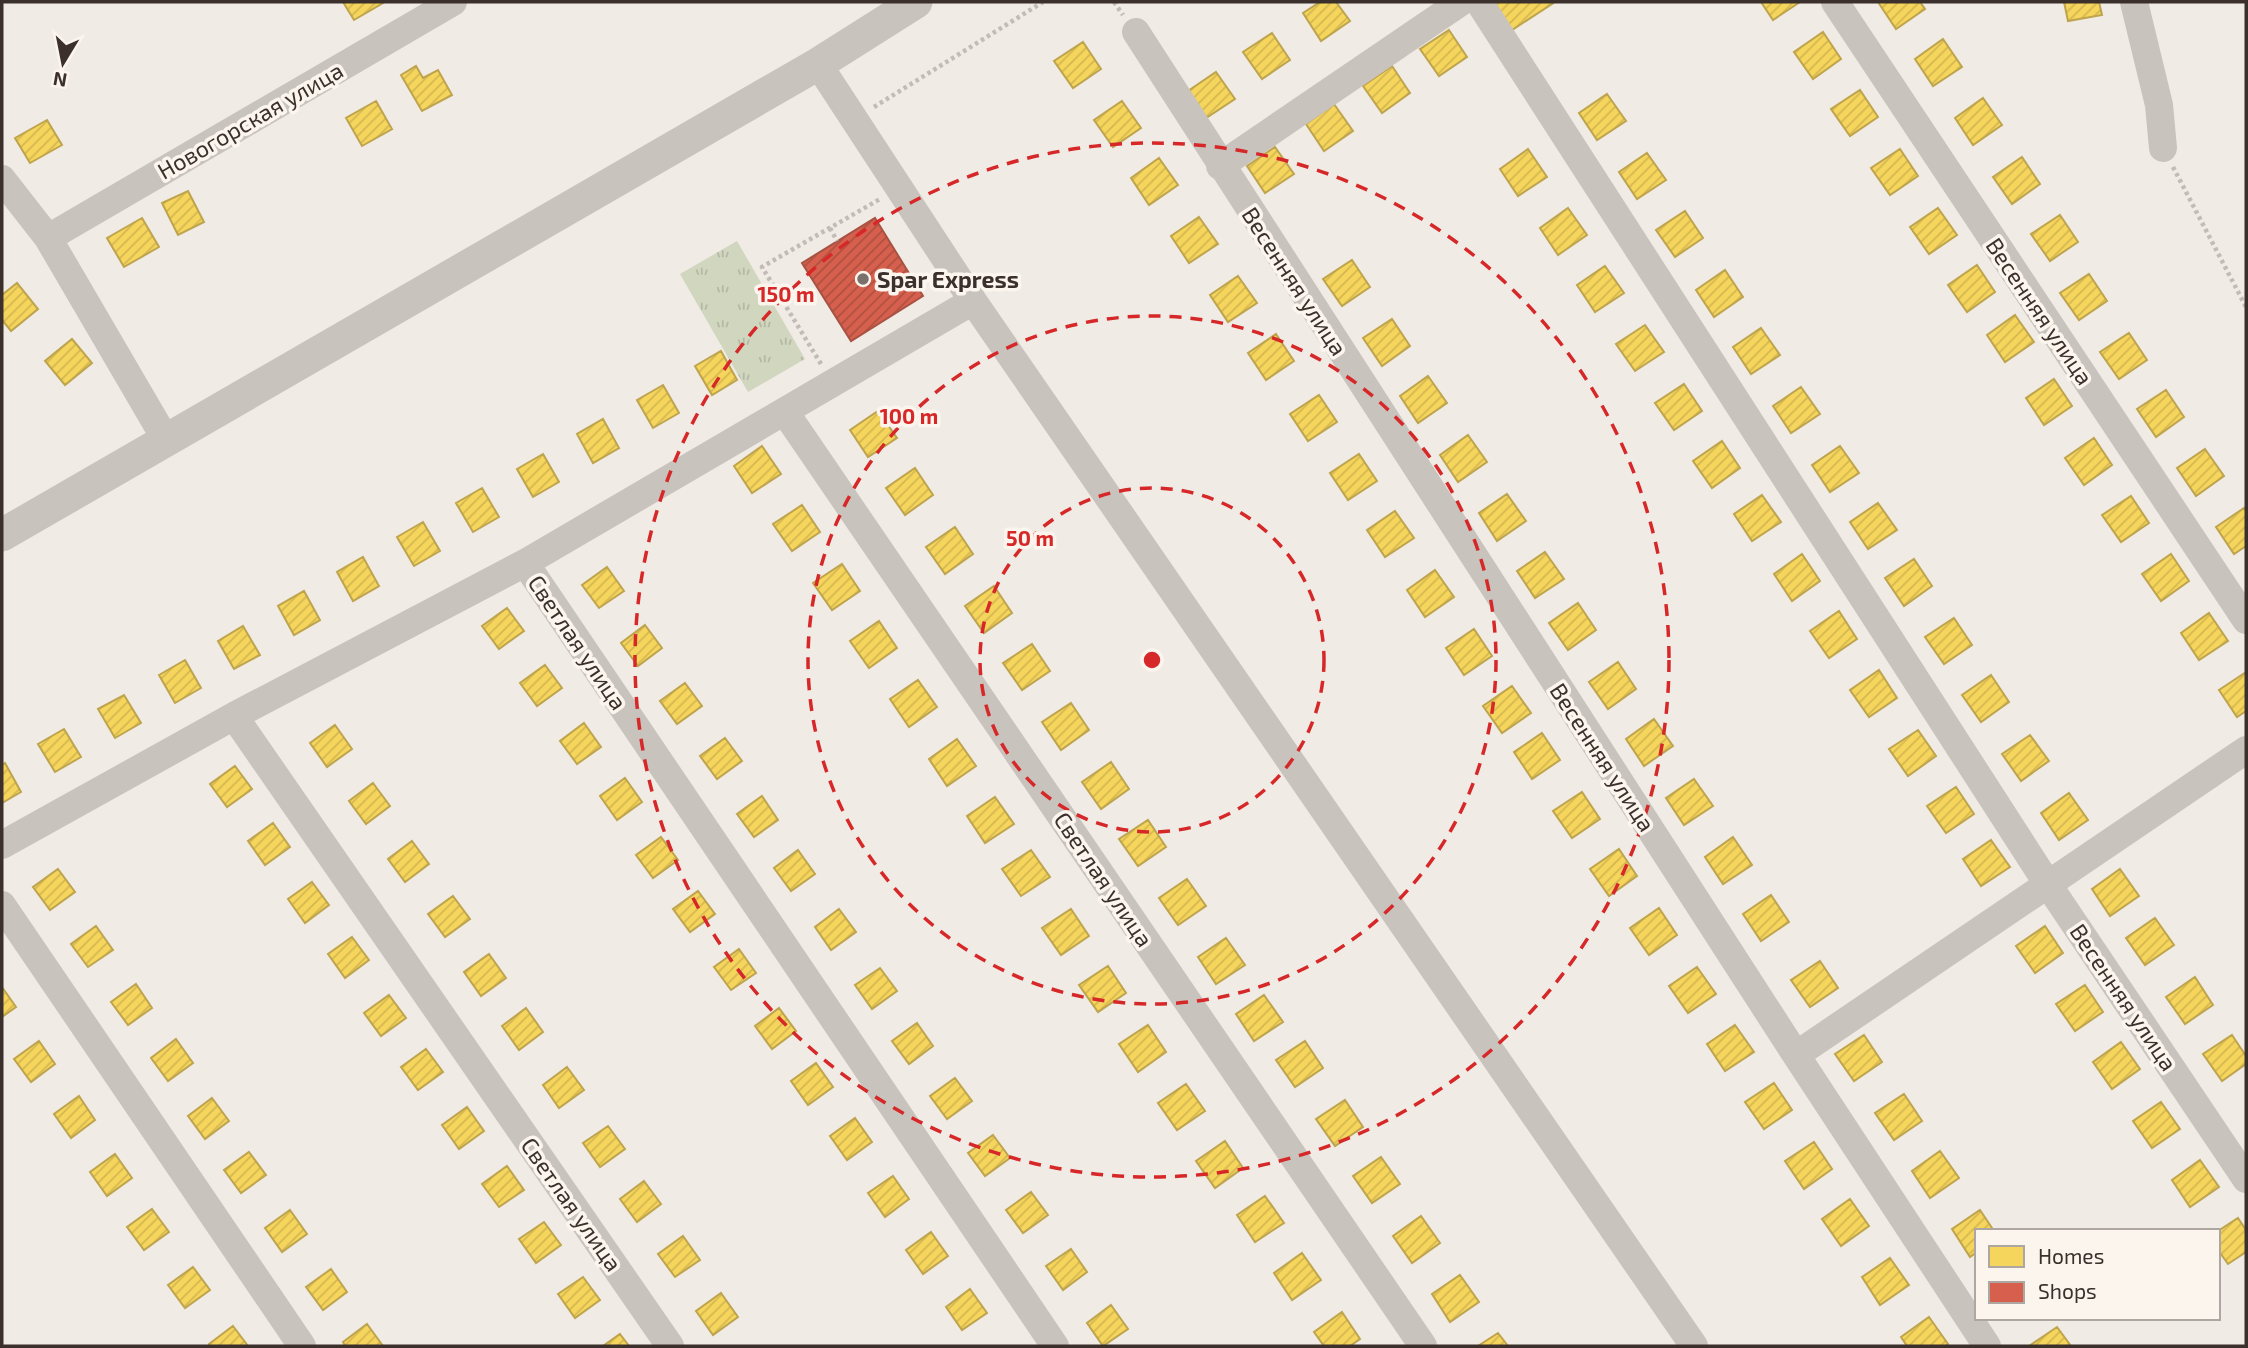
<svg xmlns="http://www.w3.org/2000/svg" width="2248" height="1348" viewBox="0 0 2248 1348" font-family="'Exo 2',sans-serif">
	<defs>
		<pattern id="grass-tufts" width="24" height="20" patternUnits="userSpaceOnUse" patternTransform="scale(1.75)"><rect width="24" height="20" fill="#d1d6bf"/><path d="M3 7l-1-3M5 7V3M7 7l1-3M15 17l-1-3M17 17v-4M19 17l1-3" fill="none" stroke="#b4b8a4"/></pattern>
		<pattern id="homes-hatch" width="6" height="6" patternUnits="userSpaceOnUse" patternTransform="scale(1.75)"><rect width="6" height="6" fill="#f6d55c"/><path d="M-1 1l2-2M0 6l6-6M5 7l2-2" fill="none" stroke="#d4b750"/></pattern>
		<pattern id="shops-hatch" width="6" height="6" patternUnits="userSpaceOnUse" patternTransform="scale(1.75)"><rect width="6" height="6" fill="#d6604d"/><path d="M-1 1l2-2M0 6l6-6M5 7l2-2" fill="none" stroke="#af5040"/></pattern>
	</defs>
	<rect width="100%" height="100%" fill="#f0ebe5"/>
	<path fill="url(#grass-tufts)" d="M737,241L805,359L748,392L680,274Z"/>
	<path fill="url(#homes-hatch)" stroke="#bea44d" stroke-width="2" d="M343,2H382L383,3L354,20Z
		M1320,2H1336L1350,21L1321,41L1303,13Z
		M1489,2H1555L1509,32Z
		M1761,2H1800L1773,20Z
		M1878,2H1920L1925,9L1896,29Z
		M2064,2H2099L2102,15L2068,21Z
		M1449,30L1467,57L1439,76L1420,49Z
		M1823,32L1841,59L1813,79L1794,52Z
		M1272,33L1290,60L1262,79L1243,52Z
		M1943,39L1962,67L1933,86L1915,59Z
		M1083,42L1101,69L1073,88L1054,61Z
		M416,66L423,78L438,70L452,95L422,111L401,75Z
		M1392,66L1410,93L1382,113L1363,86Z
		M1216,72L1235,99L1206,118L1188,91Z
		M1860,90L1878,117L1850,136L1831,109Z
		M1607,94L1626,121L1597,140L1579,113Z
		M1983,98L2002,125L1973,145L1955,118Z
		M376,101L392,129L362,146L346,118Z
		M1122,101L1141,128L1113,147L1094,120Z
		M1334,104L1353,131L1324,151L1306,124Z
		M47,120L62,145L30,163L15,138Z
		M1275,147L1294,174L1265,193L1247,166Z
		M1528,149L1547,177L1518,196L1500,169Z
		M1900,149L1918,176L1890,195L1871,168Z
		M1647,153L1666,180L1637,199L1619,172Z
		M2022,157L2040,184L2012,204L1993,177Z
		M1159,158L1178,185L1149,205L1131,178Z
		M188,191L204,222L178,235L162,203Z
		M1568,208L1587,235L1558,255L1540,228Z
		M1938,208L1957,235L1929,254L1910,227Z
		M1685,211L1703,238L1675,257L1656,230Z
		M2060,215L2078,242L2050,261L2031,234Z
		M1199,217L1218,244L1189,263L1171,236Z
		M142,218L159,247L124,267L107,238Z
		M1352,260L1370,287L1342,306L1323,279Z
		M1977,265L1995,292L1967,312L1948,285Z
		M1605,266L1624,293L1595,312L1577,285Z
		M1725,270L1743,297L1714,317L1696,290Z
		M2089,274L2107,301L2079,320L2060,293Z
		M1238,276L1257,303L1228,322L1210,295Z
		M17,283L38,309L11,331L2,320V295Z
		M2015,315L2034,342L2005,362L1987,335Z
		M1392,319L1410,346L1382,366L1363,338Z
		M1645,325L1664,352L1635,371L1616,344Z
		M1761,328L1780,355L1751,374L1733,347Z
		M2129,333L2147,360L2119,379L2100,352Z
		M1276,334L1294,361L1266,380L1248,353Z
		M72,339L92,363L65,385L45,361Z
		M721,351L737,380L712,395L695,366Z
		M1428,376L1447,403L1418,423L1400,396Z
		M2054,379L2072,406L2044,425L2026,398Z
		M1684,384L1702,411L1674,430L1655,403Z
		M663,385L679,413L653,428L637,400Z
		M1801,387L1820,414L1791,433L1773,406Z
		M2166,390L2184,417L2156,437L2137,409Z
		M1319,395L1337,422L1308,441L1290,414Z
		M878,411L897,438L868,457L850,430Z
		M603,419L619,448L593,463L577,434Z
		M1468,435L1487,462L1458,482L1440,455Z
		M2094,438L2112,465L2084,485L2065,458Z
		M1722,441L1740,468L1712,488L1693,461Z
		M762,446L781,474L752,493L734,466Z
		M1840,446L1859,473L1830,492L1812,465Z
		M2205,449L2224,476L2196,496L2177,468Z
		M543,454L559,482L533,497L517,469Z
		M1359,454L1377,481L1348,500L1330,473Z
		M915,468L933,495L905,515L886,488Z
		M482,488L499,517L473,532L456,503Z
		M1507,494L1526,521L1497,541L1479,513Z
		M1762,495L1781,522L1752,541L1734,514Z
		M2131,496L2149,523L2121,542L2102,515Z
		M1878,503L1897,530L1868,549L1850,522Z
		M802,505L820,532L792,551L773,524Z
		M2244,508L2246,511V546L2234,554L2216,527Z
		M1395,511L1414,538L1385,557L1367,530Z
		M423,522L440,551L414,566L397,537Z
		M955,527L973,554L945,574L926,547Z
		M1545,552L1564,579L1535,598L1517,571Z
		M1802,554L1820,581L1792,601L1774,574Z
		M2171,554L2189,581L2161,601L2142,574Z
		M363,557L379,586L353,601L337,572Z
		M1914,559L1932,586L1904,606L1885,578Z
		M842,564L860,591L832,610L813,583Z
		M607,567L624,591L599,608L582,585Z
		M1435,570L1454,597L1425,617L1407,590Z
		M994,586L1012,613L984,633L965,606Z
		M304,591L320,620L294,635L278,606Z
		M1578,603L1596,630L1568,650L1549,623Z
		M507,608L524,631L499,649L482,626Z
		M1839,611L1857,639L1829,658L1810,631Z
		M2209,613L2228,641L2199,660L2181,633Z
		M1954,618L1972,645L1944,664L1925,637Z
		M879,621L897,648L869,668L850,641Z
		M645,625L662,648L638,666L621,643Z
		M243,626L260,655L234,669L218,641Z
		M1474,629L1492,656L1464,675L1446,648Z
		M1032,644L1050,671L1022,690L1003,663Z
		M185,660L201,688L175,703L159,675Z
		M1618,662L1636,689L1608,709L1589,682Z
		M545,665L562,688L537,706L520,683Z
		M1879,670L1897,698L1869,717L1850,690Z
		M2246,672V711L2237,717L2219,690Z
		M1991,675L2009,702L1981,722L1962,695Z
		M918,680L937,707L909,727L890,699Z
		M685,683L702,706L677,724L660,701Z
		M1512,686L1531,713L1502,733L1483,706Z
		M124,695L141,723L115,738L98,709Z
		M1071,703L1089,730L1061,750L1042,722Z
		M1654,719L1673,746L1644,766L1626,739Z
		M584,723L601,747L577,764L560,741Z
		M335,725L352,749L327,767L310,743Z
		M64,729L81,757L55,772L38,744Z
		M1918,730L1936,756L1908,776L1889,749Z
		M1542,733L1560,760L1532,779L1514,752Z
		M2030,735L2049,761L2021,781L2002,754Z
		M725,738L742,761L717,779L700,756Z
		M957,739L976,766L947,786L929,759Z
		M1111,762L1129,789L1101,809L1082,782Z
		M5,763L21,792L2,803V765Z
		M235,766L252,789L227,807L210,784Z
		M625,778L642,802L617,820L600,796Z
		M1694,779L1713,806L1684,825L1666,798Z
		M373,783L390,806L366,824L349,801Z
		M1956,787L1974,814L1946,833L1927,806Z
		M1582,792L1600,819L1572,838L1553,811Z
		M2069,793L2088,820L2059,840L2041,813Z
		M762,796L778,820L754,837L737,814Z
		M995,797L1014,824L985,843L967,816Z
		M1148,820L1166,847L1138,866L1119,839Z
		M273,823L290,847L265,865L248,841Z
		M661,837L678,860L653,878L636,855Z
		M1733,837L1752,865L1723,884L1705,857Z
		M1991,840L2010,867L1981,886L1963,859Z
		M412,841L429,864L405,882L388,859Z
		M1619,849L1637,876L1609,896L1590,869Z
		M798,850L815,874L791,891L774,868Z
		M1031,850L1050,877L1021,896L1002,869Z
		M58,869L75,892L50,910L33,887Z
		M2120,869L2139,896L2110,916L2092,889Z
		M1187,879L1206,906L1178,925L1159,898Z
		M312,882L329,905L305,923L288,899Z
		M698,891L715,914L690,932L673,909Z
		M1771,895L1789,922L1761,941L1743,914Z
		M453,896L470,919L445,937L428,914Z
		M1659,908L1677,935L1649,955L1630,928Z
		M839,909L856,932L831,950L815,927Z
		M1071,909L1089,936L1061,955L1042,928Z
		M2155,918L2174,945L2145,965L2126,938Z
		M96,926L113,950L88,967L71,944Z
		M2045,926L2063,953L2035,973L2016,946Z
		M352,937L369,960L345,978L328,954Z
		M1226,938L1245,965L1216,984L1198,957Z
		M739,949L756,973L731,990L714,967Z
		M489,954L506,978L481,996L464,972Z
		M1820,961L1838,988L1810,1007L1791,980Z
		M1108,966L1126,993L1098,1012L1079,985Z
		M1697,967L1716,994L1688,1013L1669,986Z
		M880,968L897,991L872,1009L855,985Z
		M2195,977L2213,1005L2185,1024L2166,997Z
		M136,984L152,1008L128,1025L111,1002Z
		M2085,985L2103,1012L2075,1031L2056,1004Z
		M2,987L16,1007L2,1017Z
		M389,995L406,1018L381,1036L364,1013Z
		M1264,995L1283,1022L1254,1041L1236,1014Z
		M526,1008L543,1032L519,1050L502,1026Z
		M779,1008L796,1031L772,1049L755,1026Z
		M917,1023L933,1046L909,1064L892,1041Z
		M1148,1025L1166,1052L1138,1072L1119,1044Z
		M1735,1025L1754,1052L1725,1071L1707,1044Z
		M1864,1035L1882,1062L1854,1081L1835,1054Z
		M2232,1035L2246,1056V1064L2222,1081L2203,1054Z
		M176,1039L193,1063L168,1081L151,1058Z
		M39,1041L55,1064L31,1082L14,1059Z
		M1305,1041L1323,1068L1295,1087L1276,1060Z
		M2121,1042L2140,1069L2112,1089L2093,1062Z
		M426,1049L443,1072L418,1090L401,1067Z
		M816,1063L833,1087L808,1105L791,1081Z
		M567,1067L584,1090L559,1108L543,1085Z
		M955,1078L972,1101L947,1119L930,1096Z
		M1774,1083L1792,1110L1764,1129L1745,1102Z
		M1186,1084L1205,1111L1177,1130L1158,1103Z
		M1904,1094L1922,1121L1894,1140L1875,1113Z
		M79,1096L95,1120L71,1138L54,1114Z
		M212,1098L229,1121L205,1139L188,1116Z
		M1345,1100L1363,1127L1335,1146L1316,1119Z
		M2161,1102L2180,1129L2152,1148L2133,1121Z
		M467,1107L484,1131L459,1149L442,1125Z
		M855,1118L872,1142L847,1160L830,1136Z
		M608,1126L625,1149L600,1167L583,1143Z
		M993,1135L1010,1158L985,1176L968,1153Z
		M1225,1141L1243,1168L1215,1188L1196,1161Z
		M1814,1142L1832,1169L1804,1189L1785,1161Z
		M1940,1151L1959,1178L1930,1198L1912,1171Z
		M249,1152L266,1175L241,1193L224,1170Z
		M115,1154L132,1178L107,1196L90,1172Z
		M1381,1157L1400,1184L1372,1203L1353,1176Z
		M2200,1160L2219,1187L2190,1207L2172,1180Z
		M507,1166L524,1190L499,1207L482,1184Z
		M893,1176L909,1199L885,1217L868,1193Z
		M644,1181L661,1204L637,1222L620,1199Z
		M1031,1192L1048,1215L1023,1233L1006,1210Z
		M1265,1196L1284,1223L1255,1242L1237,1215Z
		M1850,1199L1869,1226L1841,1246L1822,1219Z
		M152,1209L169,1232L144,1250L127,1227Z
		M290,1210L307,1234L282,1252L265,1228Z
		M1980,1210L1994,1231H1977V1252L1970,1257L1952,1229Z
		M1421,1216L1440,1243L1412,1263L1393,1236Z
		M2238,1218L2246,1230V1252L2228,1264L2218,1250V1231Z
		M544,1222L561,1245L536,1263L519,1239Z
		M931,1232L948,1256L923,1274L906,1250Z
		M683,1236L700,1260L675,1277L658,1254Z
		M1071,1249L1087,1272L1063,1290L1046,1266Z
		M1302,1253L1321,1280L1292,1300L1274,1273Z
		M1890,1258L1909,1285L1880,1305L1862,1277Z
		M193,1267L210,1290L185,1308L168,1285Z
		M331,1269L347,1292L323,1310L306,1287Z
		M1460,1275L1479,1302L1450,1322L1432,1294Z
		M583,1277L600,1300L575,1318L558,1294Z
		M970,1289L987,1313L962,1330L946,1307Z
		M721,1293L738,1317L713,1335L696,1311Z
		M1111,1305L1128,1329L1103,1346L1087,1323Z
		M1342,1312L1360,1339L1350,1346H1324L1314,1332Z
		M1929,1317L1948,1344L1945,1346H1907L1901,1337Z
		M367,1324L383,1346H345L343,1342Z
		M233,1326L248,1346H210L209,1344Z
		M2057,1327L2071,1346H2029Z
		M1498,1333L1508,1346H1478Z
		M620,1334L629,1346H603Z"/>
	<path fill="url(#shops-hatch)" stroke="#a85243" stroke-width="2" d="M875,218L923,296L851,341L802,263Z"/>
	<g fill="none" stroke-linecap="round" stroke-linejoin="round">
		<path stroke="#c2bbb6" stroke-width="4.5" stroke-dasharray="3.5 3.5" stroke-linecap="butt" d="M1114,2L1123,15
			M874,107L1043,2
			M2173,167L2246,307
			M830,228L837,241
			M821,364L762,267L880,199"/>
		<path stroke="#c9c3be" stroke-width="28" d="M1479,2L2047,883L2246,1179
			M1835,2L2246,620
			M2134,2L2159,105L2163,148
			M1136,32L1796,1055L1987,1346
			M818,64L973,301L1694,1346
			M1220,166L1461,2
			M2,179L48,238L166,440
			M48,238L453,2
			M785,412L1423,1346
			M525,563L1055,1346
			M234,716L670,1346
			M2,845L234,716L525,563L973,301
			M2,905L302,1346
			M1796,1055L2246,750"/>
		<path stroke="#c9c3be" stroke-width="33" d="M2,535L818,64L916,2"/>
	</g>
	<g fill="none" stroke="#d62828" stroke-width="3.5" stroke-dasharray="12 9">
		<circle cx="1152" cy="660" r="172"/>
		<circle cx="1152" cy="660" r="344"/>
		<circle cx="1152" cy="660" r="517"/>
	</g>
	<circle fill="#7a716c" stroke="#fbf5ee" stroke-width="2.5" cx="863" cy="279" r="7"/>
	<g text-anchor="middle" dominant-baseline="central" stroke-width="7" stroke-linejoin="round" paint-order="stroke">
		<g font-size="23" fill="#3b302b" stroke="#fbf5ee">
			<text transform="translate(250 120) rotate(-30)">Новогорская улица</text>
			<text transform="translate(1295 281) rotate(57)">Весенняя улица</text>
			<text transform="translate(2040 311) rotate(56)">Весенняя улица</text>
			<text transform="translate(578 642) rotate(56)">Светлая улица</text>
			<text transform="translate(1603 757) rotate(57)">Весенняя улица</text>
			<text transform="translate(1104 879) rotate(56)">Светлая улица</text>
			<text transform="translate(2124 997) rotate(56)">Весенняя улица</text>
			<text transform="translate(572 1204) rotate(55)">Светлая улица</text>
		</g>
		<g font-size="23" font-weight="bold" fill="#3b302b" stroke="#fbf5ee" text-anchor="start">
			<text x="877" y="279">Spar Express</text>
		</g>
	</g>
	<circle cx="1152" cy="660" r="10" fill="#d62828" stroke="#fbf5ee" stroke-width="3.5"/>
	<g font-size="21" text-anchor="middle" font-weight="bold" fill="#d62828" stroke="#fbf5ee" stroke-width="7" stroke-linejoin="round" paint-order="stroke">
		<text x="786" y="302">150 m</text>
		<text x="909" y="424">100 m</text>
		<text x="1030" y="546">50 m</text>
	</g>
	<rect width="2248" height="1348" fill="none" stroke="#3b302b" stroke-width="7"/>
	<rect x="1975" y="1229" width="245" height="91" fill="#fbf5ee" stroke="#aea6a0" stroke-width="2"/>
	<rect x="1989" y="1246" width="35" height="21" fill="#f6d55c" stroke="#aea6a0" stroke-width="2"/>
	<text x="2038" y="1264" font-size="21" fill="#3b302b">Homes</text>
	<rect x="1989" y="1282" width="35" height="21" fill="#d6604d" stroke="#aea6a0" stroke-width="2"/>
	<text x="2038" y="1299" font-size="21" fill="#3b302b">Shops</text>
	<g transform="translate(63 63) rotate(190)" stroke="#fbf5ee" stroke-width="5" paint-order="stroke">
	<path d="M0-5L12 26L0 18L-12 26Z" fill="#3b302b"/>
	<text y="-10" font-size="19" font-weight="bold" text-anchor="middle" fill="#3b302b">N</text>
	</g>
</svg>
